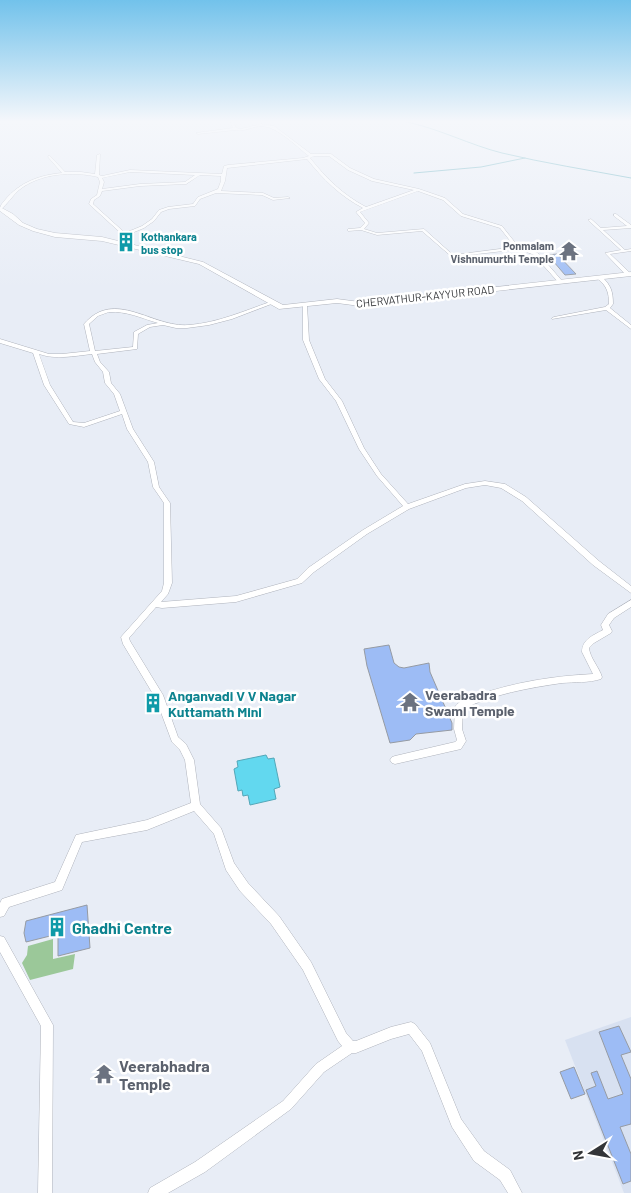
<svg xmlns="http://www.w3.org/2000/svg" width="631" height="1193" viewBox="0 0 631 1193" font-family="Barlow,sans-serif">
	<rect width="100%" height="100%" fill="#e8edf6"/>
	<path fill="#d8e1f1" d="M631,1017V1193H624L565,1040Z"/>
	<path fill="#9bc899" d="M53,939V959L75,954L73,969L30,980L22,963L27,955L28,946Z"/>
	<path fill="#62d8ef" stroke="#54a7b8" d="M266,755L268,759L274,758L280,787L274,789L276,799L250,805L248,795L243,796L242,790L238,791L234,769L238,767L237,761Z"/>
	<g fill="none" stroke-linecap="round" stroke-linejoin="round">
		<path stroke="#54a7b8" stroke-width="1" d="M407,122C440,129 470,145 502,153C544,163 588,170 631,178
			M414,173L481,167L525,158"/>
	</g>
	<path fill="#9dbcf5" stroke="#969ba3" d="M557,254L576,274L565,275L548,255Z
		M389,645L394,663L399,667L404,668L429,663L430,672L452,723V730L416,734L410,740L390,743L367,666L364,649Z
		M87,905L90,948L58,956V934L26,942L24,933L26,921Z
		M619,1026L631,1052L621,1055L631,1079V1124L620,1127L631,1154V1181L623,1184L586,1090L596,1086L591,1073L597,1071L608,1099L623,1094L599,1032Z
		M574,1067L585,1094L571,1099L560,1072Z"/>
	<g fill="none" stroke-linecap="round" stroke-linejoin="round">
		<defs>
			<path id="street" d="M231,122H233L236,128L241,129L261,124L274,126L311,154H331L350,168L374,179L419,189L445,198L463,214L502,226L517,245L538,253L563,282L559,283L534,255L520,249L452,257L422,231L377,235L361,230L348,231V229H349L360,228L365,223L356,212L363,208C340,196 323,179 307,159L227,168L225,181L221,191L263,193L274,198L288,197L290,198L273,200L262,195L216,193L200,199L195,206L169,209L161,212L154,221L144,228L127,235L135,246L133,247L124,236L89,204L91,199L97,195L100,182L98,177C73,171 40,173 19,190C12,196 7,205 0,210C0,205 2,204 5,200C20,182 40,175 62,173L48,157L49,155L65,172H81L95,174L97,155L100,154L99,175L102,176L130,170L222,174L224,166L228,165L303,158L309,156C297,147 278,127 262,126C253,126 245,132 235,130L198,134L196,133L233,128ZM314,156H329L348,170L372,181L414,190L366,207C343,195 326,178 310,158ZM130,172L195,175L185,182L140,184L102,189L104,182L102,178ZM200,175L221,176V181L218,189L198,197L193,204L168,207L159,210L152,219L142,226L125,233L93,204L94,200L100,196L102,191L140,186L186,184ZM418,191L443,200L461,216L500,228L515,247L453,255L424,229L377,233L364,229L369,223L360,212Z
				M614,214H616L631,225V228L603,230L625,250L631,249V251L610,254L630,273V275H626L605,253L621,250L588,220L591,219L601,228L627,226L614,216Z
				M598,277H602C611,285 613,292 613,304L610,308L631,325V329L606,310L552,319V318L554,317L605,307L609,304C609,293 607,286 598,279Z
				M270,302L274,303L232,319L209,325L187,328H176L163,325L150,327L138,334L137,349L97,354L100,362L109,372L111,383L120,394L133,429L154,462L159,487L170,503L172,583L168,594L161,602L236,596L297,579L308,568L363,530L403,506L377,476L359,449L336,401L319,379L303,340V305L305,304L307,305L309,340L325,379L342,401L364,448L381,474L408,504L465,484L485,481L505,484L526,497L599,561L631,586V593L593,565L522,501L501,488L485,485L466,488L409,509L367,534L314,572L302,583L236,602L162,608L156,607L129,638L130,641L163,695L178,737L186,744L194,760L200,804L221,828L234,863L248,883L279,916L311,962L346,1033L353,1041H356L391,1027L411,1022L415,1024L430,1043L461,1119L484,1151L510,1170L522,1193H508L500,1180L474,1161L452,1127L422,1051L409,1034L391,1039L356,1053H352L324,1072L291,1109L205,1172L168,1193H148L150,1188L195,1162L283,1101L316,1064L342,1046L338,1041L303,970L271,924L240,891L226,870L214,834L194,811L147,830L82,842L62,890L9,907L4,916L0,917V903L2,899L55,882L76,835L147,820L191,803L185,760L180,750L172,742L156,699L123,644L121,637L162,591L164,583V503L153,487L148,462L127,429L122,414L84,427L69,424L44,385L33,353L0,343V339L49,354H62L90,351L84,324C115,288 152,328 189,325C217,323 244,311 270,302ZM109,312C127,311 141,318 158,323L147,325L134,332L133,347L95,351L89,324L98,316ZM39,354C56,360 74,356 92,354L95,362L103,372L105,383L114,394L120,411L84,423L73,422L50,385Z
				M631,600V607L614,618L609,625L612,631L611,633L594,643L589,648C590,658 599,667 602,677L601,679C589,683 574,682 562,683C528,688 494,694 463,709L462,729L466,741L461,749L395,764L392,763L390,760L392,757L395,756L455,742L457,740L454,729L455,707C459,700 471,697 478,695C515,682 554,676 593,674L582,652C582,639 594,635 603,630L601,625L608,614Z
				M0,936L4,937L53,1025L52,1193H38L41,1026L0,952Z"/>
			<path id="secondary" d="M0,207L13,214L23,223L37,229L55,233L102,237L203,262L283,305L337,299L360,302L631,272V276L360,306L337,303L279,309L199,264L102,241L55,237L33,231L19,225L0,211Z"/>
		</defs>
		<use href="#street" stroke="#afb3bc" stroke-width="1"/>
		<use href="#secondary" stroke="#afb3bc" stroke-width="1"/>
		<use href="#street" fill="#fff" fill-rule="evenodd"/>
		<use href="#secondary" fill="#fff" fill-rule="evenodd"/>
	</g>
	<linearGradient id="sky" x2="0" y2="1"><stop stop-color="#72c2eb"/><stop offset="0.42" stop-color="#f5f7fb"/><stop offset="1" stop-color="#f5f7fb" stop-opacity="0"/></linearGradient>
	<rect width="631" height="289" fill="url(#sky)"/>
	<defs>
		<symbol id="building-bare" viewBox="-9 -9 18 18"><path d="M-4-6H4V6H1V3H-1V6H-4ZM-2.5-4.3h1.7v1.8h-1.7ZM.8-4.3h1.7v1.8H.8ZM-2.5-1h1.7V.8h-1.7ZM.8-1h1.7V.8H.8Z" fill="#0f9aa8" stroke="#fff" stroke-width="2.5" paint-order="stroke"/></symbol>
		<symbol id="temple-bare" viewBox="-9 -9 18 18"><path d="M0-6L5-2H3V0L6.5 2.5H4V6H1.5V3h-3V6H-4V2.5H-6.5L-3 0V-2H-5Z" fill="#6b7280" stroke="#fff" stroke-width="2.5" paint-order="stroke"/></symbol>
	</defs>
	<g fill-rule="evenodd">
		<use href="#building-bare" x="112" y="228" width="28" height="28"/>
		<use href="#temple-bare" x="555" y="237" width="28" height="28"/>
		<use href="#temple-bare" x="396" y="688" width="28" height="28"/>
		<use href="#building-bare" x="139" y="689" width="28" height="28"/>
		<use href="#building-bare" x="43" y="913" width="28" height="28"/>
		<use href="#temple-bare" x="90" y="1060" width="28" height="28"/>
	</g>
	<g text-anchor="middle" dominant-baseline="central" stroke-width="5" stroke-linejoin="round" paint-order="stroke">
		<g font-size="11" font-weight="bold" fill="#0d838f" stroke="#fff" text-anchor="start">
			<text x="141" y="236">Kothankara<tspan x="141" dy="13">bus stop</tspan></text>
		</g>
		<g font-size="11" font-weight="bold" fill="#5b616d" stroke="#fff" text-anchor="end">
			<text x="554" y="245">Ponmalam<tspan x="554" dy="13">Vishnumurthi Temple</tspan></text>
		</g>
		<g font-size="11" fill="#333538" stroke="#fff">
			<text transform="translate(425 296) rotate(-6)">CHERVATHUR-KAYYUR ROAD</text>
		</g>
		<g font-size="14" font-weight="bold" fill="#5b616d" stroke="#fff" text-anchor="start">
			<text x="425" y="694">Veerabadra<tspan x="425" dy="16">Swami Temple</tspan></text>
		</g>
		<g font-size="14" font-weight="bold" fill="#0d838f" stroke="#fff" text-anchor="start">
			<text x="168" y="695">Anganvadi V V Nagar<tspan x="168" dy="16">Kuttamath Mini</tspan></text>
		</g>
		<g font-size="16" font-weight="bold" fill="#0d838f" stroke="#fff" text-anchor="start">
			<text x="72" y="927">Ghadhi Centre</text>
		</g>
		<g font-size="16" font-weight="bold" fill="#5b616d" stroke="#fff" text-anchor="start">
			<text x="119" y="1065">Veerabhadra<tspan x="119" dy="18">Temple</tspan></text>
		</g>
	</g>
	<g transform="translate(591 1153) rotate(259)" stroke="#ffffff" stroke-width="4" paint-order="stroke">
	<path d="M0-4L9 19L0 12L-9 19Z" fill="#333538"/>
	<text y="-8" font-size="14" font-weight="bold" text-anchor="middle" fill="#333538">N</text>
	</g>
</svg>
